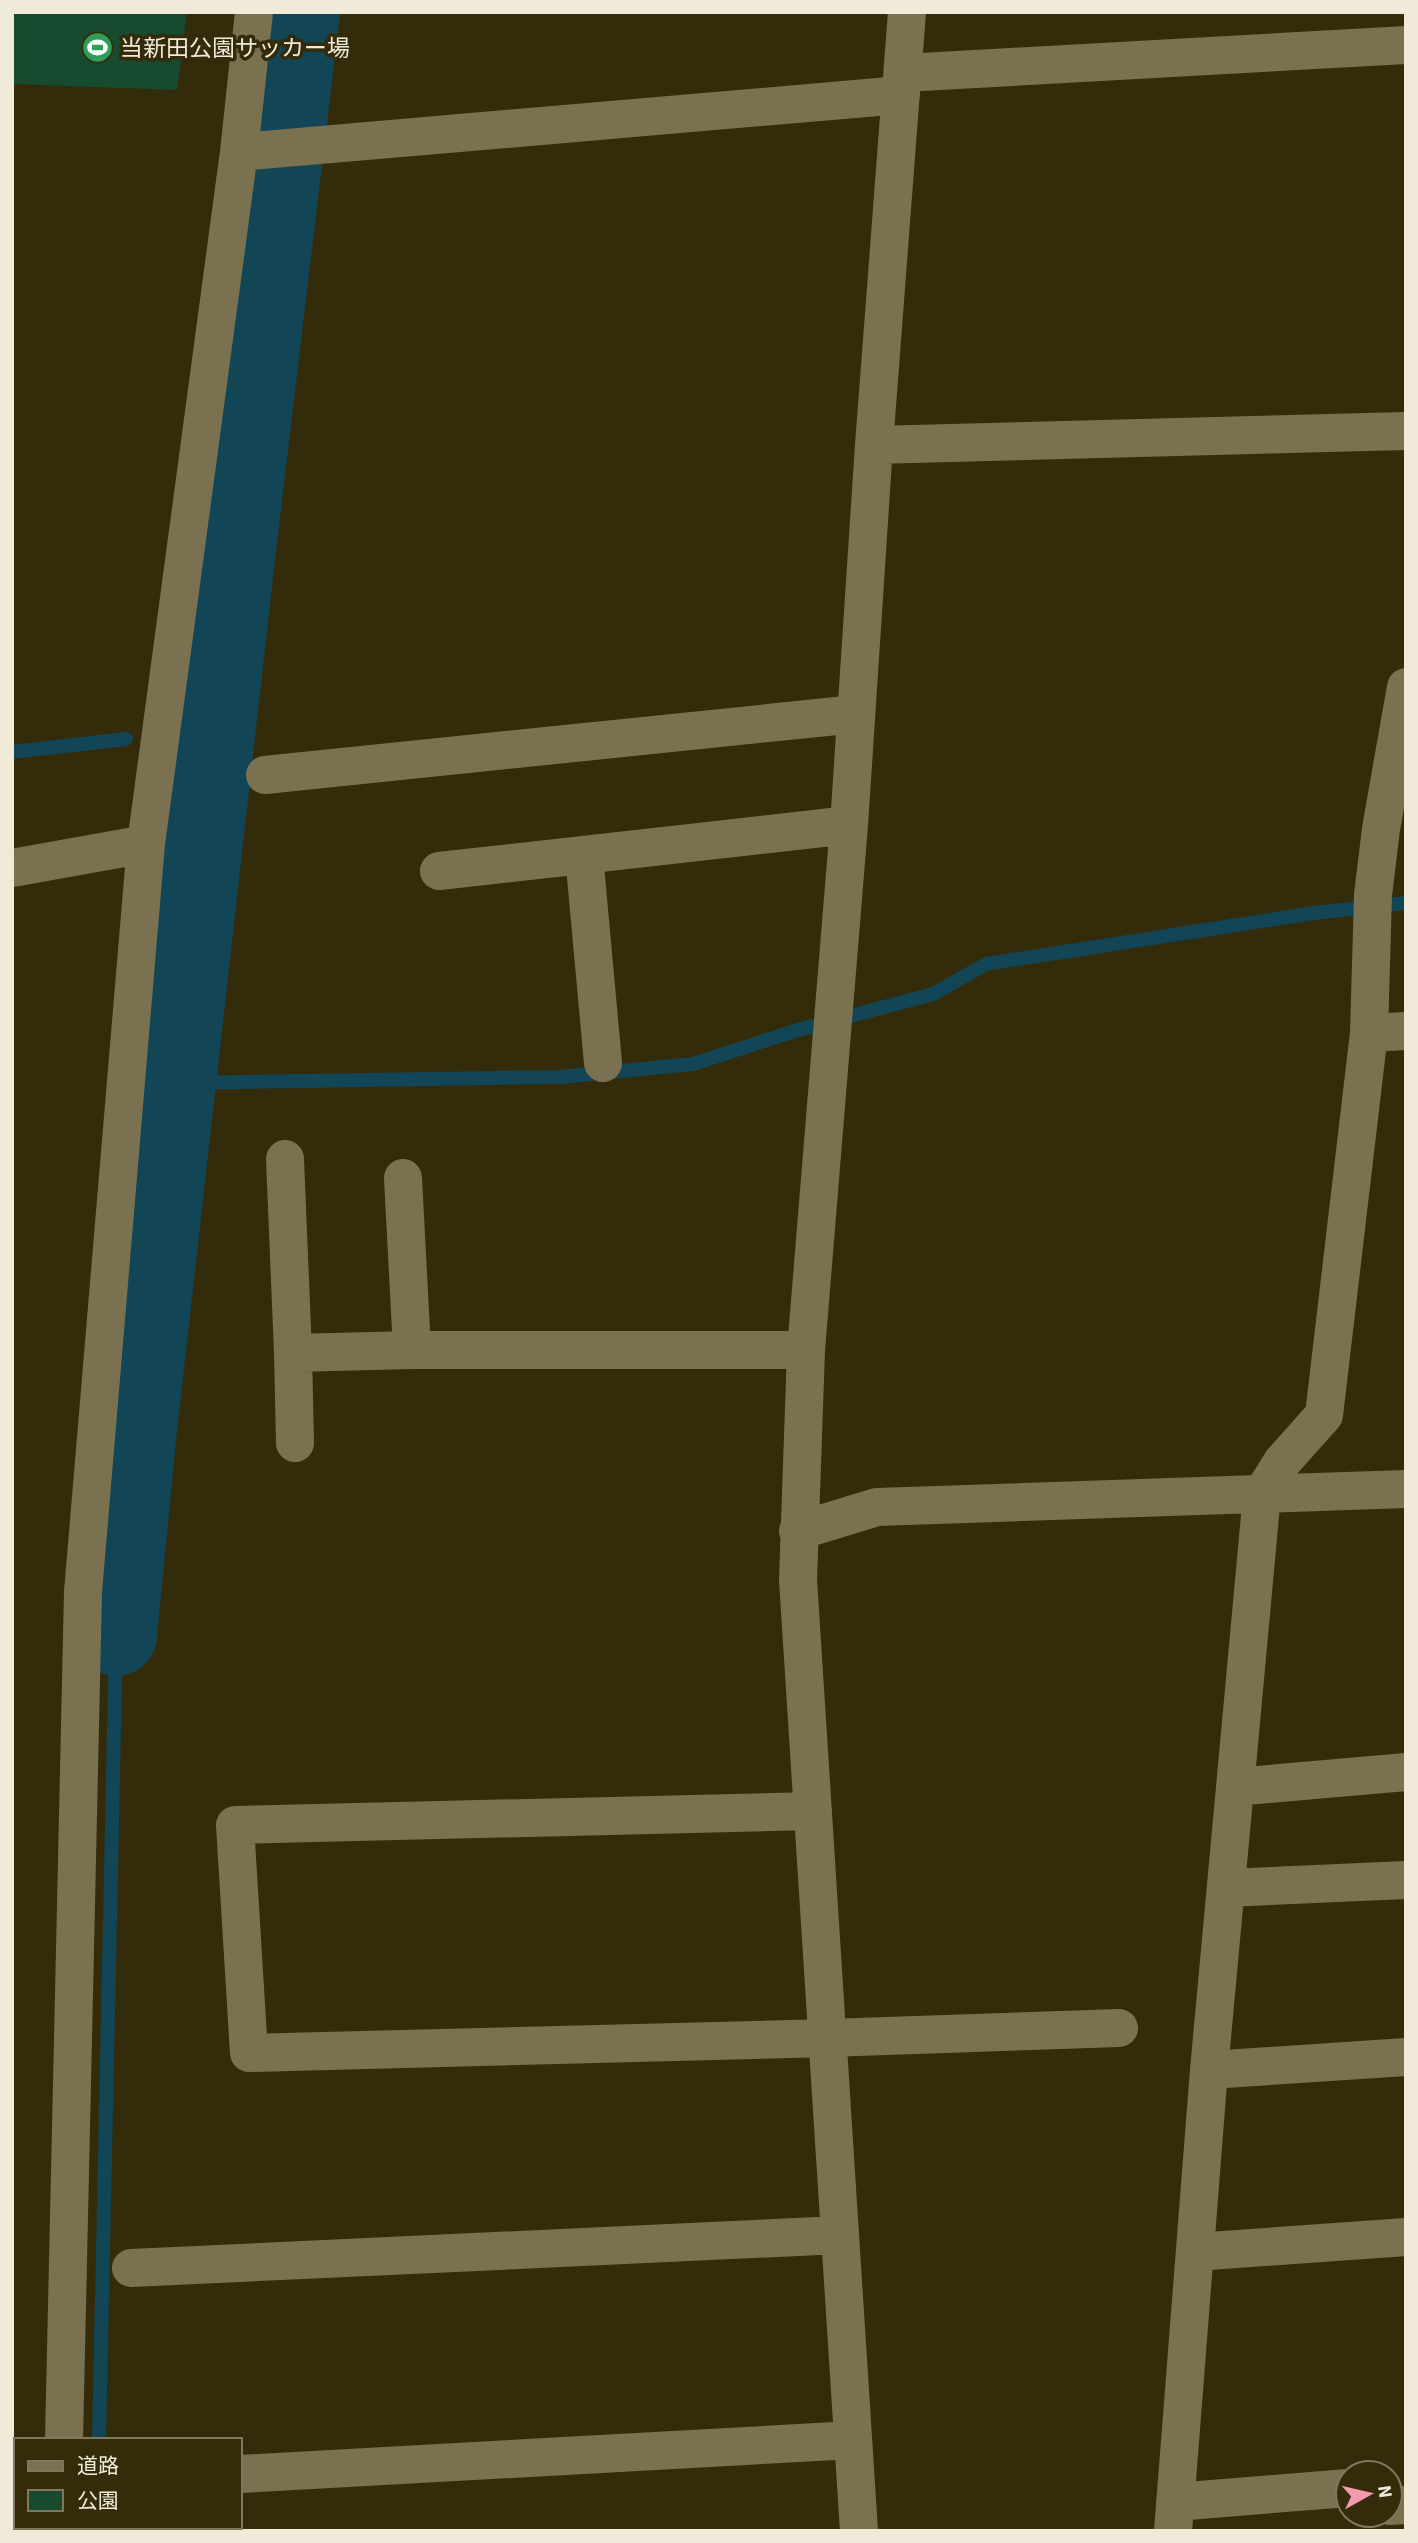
<svg xmlns="http://www.w3.org/2000/svg" width="1418" height="2543" viewBox="0 0 1418 2543" font-family="'Source Sans 3','Noto Sans JP',sans-serif">
	<rect width="100%" height="100%" fill="#342b0b"/>
	<path fill="#184a30" d="M12,12H187L177,90L12,84Z"/>
	<g fill="none" stroke-linecap="round" stroke-linejoin="round">
		<path stroke="#124555" stroke-width="14" d="M184,732L216,728
			M12,752L126,739
			M176,1083L560,1077L693,1064L798,1030L933,994L986,964L1314,913L1406,903
			M99,2440L116,1635
			M97,2531V2527"/>
		<path stroke="#124555" stroke-width="82" d="M116,1635L136,1429L235,549L299,12"/>
		<path stroke="#7a7150" stroke-width="38" d="M903,73L1406,45
			M239,152L901,95
			M874,445L1406,431
			M265,775L856,714
			M584,855L603,1063
			M12,868L146,844
			M439,871L849,825
			M1369,1033L1406,1031
			M285,1159L293,1353L295,1443
			M403,1178L412,1350
			M293,1353L412,1350H806
			M798,1531L877,1507L1406,1489
			M1235,1787L1406,1772
			M813,1811L235,1825L249,2053L828,2038L1119,2028
			M1226,1888L1406,1880
			M1209,2070L1406,2057
			M1195,2252L1406,2237
			M131,2268L840,2235
			M64,2440L83,1592L146,844L239,152L254,12
			M240,2474L853,2440
			M1175,2502L1348,2488
			M1390,2506L1406,2505
			M62,2531V2527
			M859,2531L798,1580L806,1350L849,825L874,445L907,12
			M1173,2531L1209,2070L1262,1494L1282,1462L1324,1415L1369,1033L1373,895L1381,829L1406,687"/>
	</g>
	<defs>
		<symbol id="stadium-disc" viewBox="-11 -11 22 22"><circle r="9.5" fill="#2e9e5b" stroke="#342b0b"/><path d="M0-5a6.5 5 0 1 0 0 10a6.5 5 0 1 0 0-10ZM-3.5-1.8h7v3.6h-7Z" fill="#fff"/></symbol>
	</defs>
	<g fill-rule="evenodd">
		<use href="#stadium-disc" x="80" y="30" width="35" height="35"/>
	</g>
	<g text-anchor="middle" dominant-baseline="central" stroke-width="7" stroke-linejoin="round" paint-order="stroke">
		<g font-size="23" fill="#f0ebd9" stroke="#342b0b" text-anchor="start">
			<text x="120" y="48">当新田公園サッカー場</text>
		</g>
	</g>
	<rect width="1418" height="2543" fill="none" stroke="#f0ebd9" stroke-width="28"/>
	<rect x="14" y="2438" width="228" height="91" fill="#342b0b" stroke="#7f785d" stroke-width="2"/>
	<rect x="28" y="2461" width="35" height="10" fill="#7a7150" stroke="#7f785d" stroke-width="2"/>
	<text x="77" y="2473" font-size="21" fill="#f0ebd9">道路</text>
	<rect x="28" y="2490" width="35" height="21" fill="#184a30" stroke="#7f785d" stroke-width="2"/>
	<text x="77" y="2508" font-size="21" fill="#f0ebd9">公園</text>
	<g transform="translate(1369 2494) rotate(82)"><circle r="33" fill="#342b0b" stroke="#7f785d" stroke-width="2"/>
	<path d="M0-5L12 26L0 18L-12 26Z" fill="#f29aae"/>
	<text y="-10" font-size="19" font-weight="bold" text-anchor="middle" fill="#f0ebd9">N</text>
	</g>
</svg>
